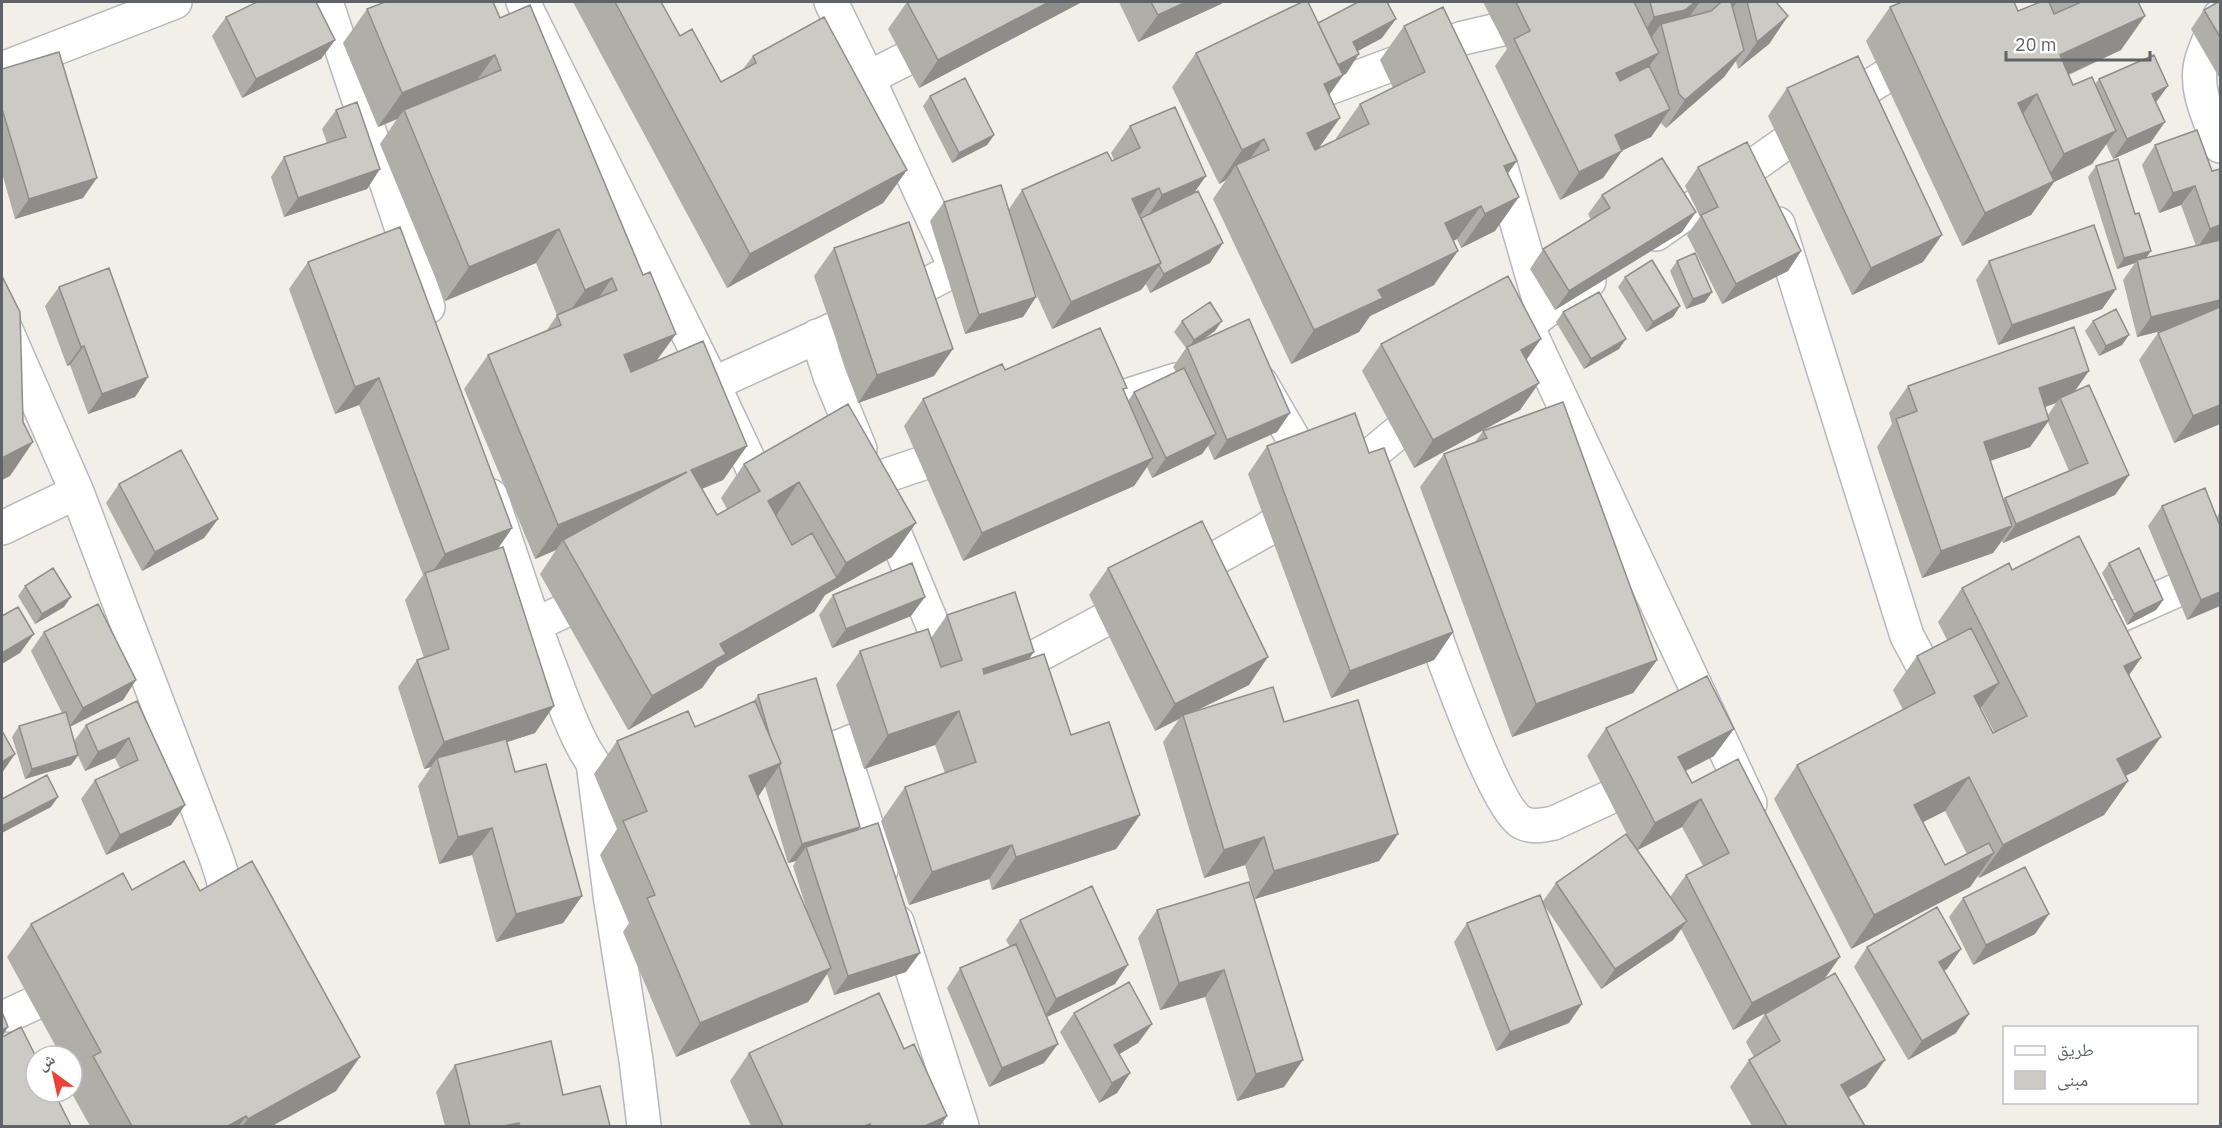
<svg xmlns="http://www.w3.org/2000/svg" width="2222" height="1128" viewBox="0 0 2222 1128" font-family="'IBM Plex Sans','Noto Naskh Arabic',sans-serif">
	<rect width="100%" height="100%" fill="#f1efe8"/>
	<g fill="none" stroke-linecap="round" stroke-linejoin="round">
		<defs>
			<path id="minor" d="M326,2L428,307
				M523,2L713,384L768,501
				M831,2L868,78L951,258
				M2220,16C2214,30 2206,45 2202,59C2193,89 2210,119 2220,146
				M2,69L175,2
				M868,78L1018,2
				M1294,101L1463,38L1619,2
				M1500,164L1543,313
				M1778,224L1907,636L1922,664L1940,668L1955,667
				M1656,234L1835,108L1921,54
				M2,321L77,492L215,854C222,876 234,899 215,917
				M1527,326L1750,803
				M817,336L830,376L860,449
				M1499,349L1543,313L1589,281
				M1261,383L1315,476
				M713,384L887,305L987,253
				M1083,410L1176,380
				M846,489L962,450
				M491,496C510,552 528,609 549,664C568,713 583,769 629,799
				M883,505L953,674
				M2,528L77,492
				M1425,608C1439,644 1495,810 1523,823C1534,828 1544,825 1554,823L1649,779
				M2121,615L2220,571
				M534,625L603,593
				M996,678L1145,598L1266,530L1322,488L1367,458L1431,405
				M841,746L881,870
				M794,761L841,746L895,724
				M593,763L611,902L636,1060L644,1126
				M897,922L962,1126
				M9,1015L74,985"/>
		</defs>
		<use href="#minor" stroke="#b5b8bc" stroke-width="36"/>
		<use href="#minor" stroke="#fff" stroke-width="33"/>
	</g>
	<path fill="#afaea9" fill-rule="evenodd" d="M573,2H661L680,36L721,82L743,69L753,56L907,170L883,203L727,288Z
		M907,2H1082L919,88L888,29Z
		M1119,2H1223L1221,4L1138,42Z
		M1483,2H1776L1788,16L1769,44L1738,69L1736,61L1724,77L1666,128L1661,123L1651,137L1622,150L1603,178L1560,200L1495,66L1507,49Z
		M2040,2H2138L2121,50L2069,75L2073,85L2095,84L2099,79L2156,103L2151,142L2113,159L2106,144L2092,164L2054,182L2031,215L1962,246L1866,41L1890,7L2018,11Z
		M2220,2V79L2191,29L2204,10Z
		M367,9L500,18L657,360L747,446L723,480L702,489L717,515L727,509L721,498L744,464L848,404L892,557L825,595L814,612L717,667L702,688L628,730L540,574L556,550L535,559L464,389L488,355L547,330L557,315L536,263L445,301L380,144L397,119L378,127L343,43Z
		M226,17L335,40L321,59L242,98L212,36Z
		M1318,23L1382,38L1358,51L1359,54L1329,95L1318,149L1337,140L1336,138L1360,104L1393,88L1380,60L1404,26L1507,174L1495,231L1461,248L1457,239L1453,241L1434,285L1370,316L1359,332L1291,364L1213,199L1226,180L1219,184L1172,87L1196,53Z
		M2,69L83,198L15,219L2,173Z
		M1787,88L1923,262L1852,295L1768,116Z
		M930,96L994,135L987,145L952,163L923,106Z
		M336,110L380,169L367,189L284,217L271,177L284,157L327,143L322,129Z
		M1130,126L1195,192L1210,263L1150,293L1146,284L1141,290L1052,329L1032,285L1036,297L1023,317L965,334L930,221L944,202L1009,209L1022,190L1114,160L1111,153Z
		M2155,145L2212,171L2220,169V239L2216,241L2220,240V424L2174,443L2139,360L2158,333L2165,330L2137,337L2123,280L2135,263L2117,269L2088,177L2096,166L2135,214L2151,251L2146,258L2196,246L2181,205L2159,213L2142,165Z
		M1698,167L1801,251L1788,271L1722,304L1687,235L1700,217L1685,186Z
		M1602,195L1682,232L1555,310L1530,269L1543,249L1591,220L1588,214Z
		M834,248L934,376L858,403L814,276Z
		M1677,261L1712,292L1705,302L1686,309L1670,271Z
		M1989,261L2116,289L2102,309L1998,345L1976,280Z
		M308,262L512,528L498,548L535,733L507,742L515,772L582,896L563,923L496,942L472,855L439,864L418,786L431,767L424,769L398,687L417,660L424,658L405,600L423,575L359,405L335,414L289,289Z
		M1625,277L1680,306L1673,317L1646,332L1618,287Z
		M59,287L148,377L135,397L88,414L70,365L67,366L45,306Z
		M1563,312L1619,349L1584,369L1556,322Z
		M1182,321L1215,331L1200,342L1277,432L1214,460L1208,446L1202,454L1152,478L1147,467L1134,486L963,561L904,426L923,399L1005,370L1124,392L1128,401L1134,392L1176,372L1173,367L1186,348L1174,332Z
		M2093,321L2122,345L2099,356L2085,331Z
		M1381,344L1539,383L1520,410L1414,468L1362,371Z
		M1908,386L2075,391L2129,475L2115,495L2003,543L2002,541L1993,553L1922,578L1877,447L1892,424L1889,413ZM2056,403L2048,415L2045,407ZM2048,422L2069,471L2005,498L2003,501L1990,461L2030,447Z
		M1483,431L1657,660L1633,693L1512,737L1420,487L1444,454L1475,442Z
		M1267,446L1369,453L1453,632L1434,660L1331,698L1248,474Z
		M119,484L218,519L204,538L142,571L106,503Z
		M2162,506L2217,517L2220,512V606L2187,620L2148,526Z
		M2109,563L2163,600L2156,610L2127,625L2102,573Z
		M1108,568L1249,685L1197,710L1284,722L1398,834L1379,861L1255,899L1245,865L1204,878L1163,742L1179,719L1155,731L1089,595Z
		M2012,570L2141,658L2129,675L2137,770L2125,776L2128,781L2104,815L1979,878L1978,876L1970,887L1851,949L1774,799L1797,765L1903,710L1893,690L1917,656L1947,640L1938,622L1962,588ZM1981,707L1994,732L1993,733L1981,708ZM1945,811L1967,854L1945,865L1923,822Z
		M25,586L64,607L35,624L18,596Z
		M833,595L911,616L832,648L819,615Z
		M947,615L1029,659L1071,735L1140,815L1116,849L992,890L989,879L909,905L881,821L905,787L945,773L935,745L864,769L836,685L860,651L931,638Z
		M44,632L136,680L123,700L70,727L74,741L86,725L137,701L185,805L171,825L106,855L81,799L95,780L120,768L115,758L85,771L78,756L71,765L25,779L12,737L19,726L62,713L31,651Z
		M758,695L860,827L857,830L906,972L834,995L827,974L808,1002L676,1057L623,932L629,923L600,855L617,829L594,774L617,741L695,727L754,701ZM765,786L788,863L796,861L793,866L807,911L758,796Z
		M1606,728L1714,756L1686,771L1692,783L1824,980L1866,1087L1849,1097L1864,1126H1752L1730,1087L1749,1060L1754,1057L1746,1042L1765,1014L1779,1006L1733,1030L1681,929L1673,940L1601,989L1544,905L1569,1023L1496,1051L1454,942L1467,923L1543,901L1556,883L1630,840L1587,756ZM1682,827L1703,866L1686,875L1670,897L1637,850Z
		M1249,882L1284,1087L1237,1101L1205,997L1160,1010L1138,938L1157,910Z
		M132,890L200,891L336,1091L272,1126H90L71,1092H72V1087L75,1082L72,1077V1056H61L7,957L31,924Z
		M1963,898L2035,934L1973,965L1949,917Z
		M1020,920L1115,984L1046,1017L1044,1063L989,1087L947,988L960,968L1010,947L1006,940Z
		M1867,947L1961,949L1947,969L1944,971L1956,1033L1908,1060L1854,967Z
		M1074,1013L1152,1024L1138,1043L1119,1054L1130,1073L1117,1093L1099,1103L1060,1032Z
		M904,1049L947,1116L940,1126H751L730,1081L749,1053Z
		M455,1065L563,1095L610,1126H445L436,1092Z"/>
	<path fill="#8f8d8a" d="M1049,2H1082L919,88L938,60Z
		M1186,2H1223L1221,4L1138,42L1158,15Z
		M1695,2H1700L1689,17L1661,24L1649,41L1635,45L1654,17Z
		M1725,2H1737L1725,19Z
		M1788,16L1769,44L1738,69L1757,42Z
		M2145,16L2121,50L2036,89L2060,55Z
		M1396,19L1382,38L1339,61L1353,42Z
		M335,40L321,59L242,98L256,79Z
		M1744,50L1724,77L1666,128L1685,100Z
		M1659,53L1639,80L1597,100L1616,73Z
		M1359,54L1346,74L1343,75L1319,109L1300,118L1334,67Z
		M495,55L471,88L404,110L397,119L378,127L402,93Z
		M2168,86L2154,105L2152,94Z
		M2037,94L2013,128L2018,103Z
		M1670,109L1651,137L1596,163L1615,135Z
		M1340,118L1316,152L1307,133Z
		M2165,122L2151,142L2113,159L2127,139Z
		M2116,131L2092,164L2054,182L2031,215L1962,246L1985,213L2040,188L2064,154Z
		M994,135L987,145L952,163L959,153Z
		M1264,139L1240,173L1236,165L1226,180L1219,184L1242,150Z
		M1622,151L1603,178L1560,200L1579,172Z
		M1517,161L1493,194L1504,166Z
		M380,169L367,189L284,217L298,198Z
		M907,170L883,203L727,288L750,254Z
		M1206,176L1187,203L1143,223L1162,195Z
		M97,178L83,198L15,219L29,199Z
		M2195,186L2181,205L2159,213L2173,193Z
		M1159,188L1140,215L1132,199Z
		M1519,197L1495,231L1461,248L1485,214Z
		M1481,206L1457,239L1421,257L1445,223Z
		M1696,212L1682,232L1555,310L1569,291Z
		M2220,225V239L2197,248L2210,229Z
		M559,229L536,263L445,301L469,267Z
		M1942,235L1923,262L1852,295L1871,268Z
		M1223,243L1210,263L1150,293L1164,274Z
		M1458,251L1434,285L1370,316L1359,332L1291,364L1314,330L1378,290Z
		M1801,251L1788,271L1722,304L1736,284Z
		M2151,251L2144,261L2137,260L2135,263L2117,269L2124,258Z
		M1161,263L1141,290L1052,329L1071,302Z
		M612,278L589,312L561,324L585,290Z
		M2116,289L2102,309L1998,345L2012,325Z
		M1712,292L1705,302L1686,309L1693,299Z
		M1036,297L1023,317L965,334L979,315Z
		M2220,300V316L2137,337L2151,317Z
		M1680,306L1673,317L1646,332L1653,322Z
		M1222,321L1215,331L1187,350L1194,340Z
		M676,334L652,367L600,389L624,355Z
		M2129,335L2122,345L2099,356L2106,346Z
		M1541,339L1522,366L1521,350Z
		M1626,339L1619,349L1584,369L1591,359Z
		M84,346L70,365L67,366L81,347Z
		M953,349L934,376L858,403L877,375Z
		M2089,371L2070,398H2060L2056,403L2019,416L2039,388Z
		M148,377L135,397L88,414L102,394Z
		M379,378L359,405L335,414L355,387Z
		M1539,383L1520,410L1414,468L1433,440Z
		M2220,405V424L2174,443L2193,416Z
		M1290,413L1277,432L1214,460L1227,440Z
		M2049,420L2030,447L1964,470L1984,442Z
		M1216,434L1202,454L1152,478L1166,458Z
		M33,442L10,476L2,480V458Z
		M747,446L723,480L667,503L691,470Z
		M1153,458L1134,486L963,561L982,533Z
		M687,472L563,540L556,550L535,559L558,525Z
		M2129,475L2115,495L2003,543L2016,524Z
		M799,482L776,516L768,501Z
		M218,519L204,538L142,571L155,552Z
		M916,523L892,557L825,595L814,612L717,667L702,688L628,730L652,696L720,644L834,580L846,563Z
		M2012,526L1993,553L1922,578L1941,551Z
		M512,528L493,556L426,581L445,554Z
		M2220,592V606L2187,620L2201,600Z
		M71,597L64,607L35,624L42,614Z
		M925,597L911,616L832,648L846,629Z
		M2163,600L2156,610L2127,625L2134,614Z
		M1453,632L1434,660L1331,698L1350,671Z
		M34,634L20,653L2,664V653Z
		M1034,652L1010,686L959,703L983,669Z
		M1268,657L1249,685L1183,717V715L1179,719L1155,731L1175,704Z
		M2141,658L2118,691L2124,666Z
		M1657,660L1633,693L1512,737L1536,704Z
		M136,680L123,700L69,727L83,708Z
		M1999,683L1975,716L1974,696Z
		M554,706L535,733L439,764L437,758L431,767L424,769L444,742Z
		M959,711L935,745L864,769L888,735Z
		M1734,729L1714,756L1659,784L1678,757Z
		M2161,737L2137,770L2093,793L2117,759Z
		M129,738L115,758L85,771L98,752Z
		M15,754L2,773V762Z
		M78,755L71,765L25,779L32,769Z
		M781,763L758,797L749,776Z
		M1969,777L1945,811L1890,839L1914,805Z
		M2128,781L2104,815L1979,878L2003,845Z
		M58,797L51,807L2,833V826Z
		M1701,799L1682,827L1636,851L1655,823Z
		M185,805L171,825L106,855L120,835Z
		M1140,815L1116,849L992,890L1016,857Z
		M860,827L846,846L806,847L796,861L788,863L802,844Z
		M492,828L472,855L439,864L458,837Z
		M1398,834L1379,861L1255,899L1274,871Z
		M1264,837L1245,865L1204,878L1224,850Z
		M1012,845L989,879L909,905L932,872Z
		M1994,853L1970,887L1851,949L1874,915Z
		M582,896L563,923L496,942L516,914Z
		M2049,914L2035,934L1973,965L1986,945Z
		M1687,921L1673,940L1601,989L1615,969Z
		M1961,949L1947,969L1925,981L1939,962Z
		M920,953L906,972L834,995L848,976Z
		M1840,957L1821,984L1733,1030L1752,1003Z
		M1128,965L1115,984L1043,1019L1056,999Z
		M831,968L808,1002L676,1057L700,1023Z
		M1224,970L1205,997L1160,1010L1179,983Z
		M1582,1004L1569,1023L1496,1051L1510,1032Z
		M1969,1014L1956,1033L1908,1060L1922,1041Z
		M1152,1024L1138,1043L1101,1065L1114,1045Z
		M8,1027L2,1037V1030Z
		M1058,1044L1044,1063L989,1087L1002,1068Z
		M360,1057L336,1091L272,1126H242L248,1119Z
		M1303,1060L1284,1087L1237,1101L1256,1074Z
		M1885,1060L1866,1087L1822,1112L1841,1085Z
		M1130,1073L1117,1093L1099,1103L1112,1083Z
		M246,1116L239,1126H228Z
		M947,1116L940,1126H925Z
		M519,1123L516,1126H503Z"/>
	<path fill="#cccac5" stroke="#8f8d8a" stroke-width="1.5" d="M257,2H316L335,40L256,79L226,17Z
		M385,2H493L500,18L530,5L643,275L650,272L676,334L624,355L631,372L703,341L747,446L691,470L717,515L760,491L744,464L848,404L916,523L846,563L799,482L768,501L792,545L812,533L837,578L720,644L726,654L652,696L563,540L687,472L558,525L488,355L561,325L557,315L617,290L612,278L585,290L559,229L469,267L404,110L501,70L495,55L402,93L367,9Z
		M615,2H661L680,36L692,29L721,82L756,63L753,56L824,17L907,170L750,254Z
		M907,2H1049L938,60Z
		M1151,2H1186L1158,15Z
		M1302,2H1308L1343,75L1324,84L1340,118L1307,133L1315,150L1369,124L1360,104L1425,72L1404,26L1443,7L1517,161L1504,166L1519,197L1485,214L1481,206L1445,223L1458,251L1378,290L1383,298L1314,330L1236,165L1269,150L1264,139L1242,150L1196,53Z
		M1358,2H1387L1396,19L1353,42L1359,54L1338,65L1318,23Z
		M1516,2H1634L1659,53L1616,73L1620,81L1649,66L1670,109L1615,135L1622,151L1579,172L1514,39L1530,31Z
		M1650,2H1695L1685,10L1654,17Z
		M1719,2H1731L1744,50L1685,100L1679,94L1661,24L1711,11L1720,3Z
		M1747,2H1776L1788,16L1757,42Z
		M1902,2H2014L2018,11L2040,2H2049L2054,14L2079,3V2H2138L2145,16L2060,55L2073,85L2092,77L2116,131L2064,154L2037,94L2018,103L2054,181L1985,213L1890,7Z
		M2218,2H2220V37L2204,10Z
		M59,52L97,178L29,199L2,109V69Z
		M2154,55L2168,86L2152,94L2165,122L2127,139L2099,79Z
		M1858,56L1942,235L1871,268L1787,88Z
		M965,78L994,135L959,153L930,96Z
		M357,102L380,169L298,198L284,157L346,137L336,110Z
		M1175,107L1206,176L1162,195L1159,188L1132,199L1161,263L1071,302L1022,190L1107,152L1112,161L1140,148L1130,126Z
		M2197,130L2212,171L2220,169V225L2210,229L2195,186L2173,193L2155,145Z
		M1747,142L1801,251L1736,284L1701,215L1718,207L1698,167Z
		M1662,158L1696,212L1569,291L1543,249L1610,208L1602,195Z
		M2118,159L2135,214L2139,213L2151,251L2124,258L2096,166Z
		M1001,185L1036,297L979,315L944,202Z
		M1198,191L1223,243L1164,274L1159,265L1161,263L1141,218Z
		M909,222L953,349L877,375L834,248Z
		M2094,225L2116,289L2012,325L1989,261Z
		M400,227L512,528L445,554L379,378L355,387L308,262Z
		M2220,240V300L2151,317L2137,260Z
		M1695,253L1712,292L1693,299L1677,261Z
		M1652,260L1680,306L1653,322L1625,277Z
		M109,268L148,377L102,394L84,346L81,347L59,287Z
		M2,276L20,312L23,422L33,442L2,458Z
		M1508,276L1541,339L1521,350L1539,383L1433,440L1381,344Z
		M1599,292L1626,339L1591,359L1563,312Z
		M1210,302L1222,321L1194,340L1182,321Z
		M2220,307V405L2193,416L2158,333Z
		M2116,309L2129,335L2106,346L2093,321Z
		M1249,319L1290,413L1227,440L1187,347Z
		M2074,327L2089,371L2039,388L2049,420L1984,442L2012,526L1941,551L1896,419L1917,411L1908,386Z
		M1100,328L1127,388L1123,389L1153,458L982,533L923,399L1002,364L1005,370Z
		M1184,368L1216,434L1166,458L1134,392Z
		M2089,385L2129,475L2016,524L2005,498L2088,463L2060,398Z
		M1563,402L1657,660L1536,704L1444,454L1487,438L1483,431Z
		M1355,413L1369,453L1384,448L1453,632L1350,671L1267,446Z
		M181,450L218,519L155,552L119,484Z
		M2205,488L2220,526V592L2201,600L2162,506Z
		M1202,521L1268,657L1175,704L1108,568Z
		M2079,536L2141,658L2124,666L2161,737L2117,759L2128,781L2003,845L1969,777L1914,805L1945,865L1989,843L1994,853L1874,915L1797,765L1935,693L1917,656L1971,628L1999,683L1974,696L1993,733L2027,716L1962,588L2009,563L2012,570Z
		M503,547L554,706L444,742L417,660L449,649L425,573Z
		M2139,548L2163,600L2134,614L2109,563Z
		M912,563L925,597L846,629L833,595Z
		M53,568L71,597L42,614L25,586Z
		M1015,592L1034,652L983,669L984,674L1044,654L1071,735L1109,722L1140,815L1016,857L1012,845L932,872L905,787L976,762L959,711L888,735L860,651L928,629L941,667L962,660L947,615Z
		M98,604L136,680L83,708L44,632Z
		M18,607L34,634L2,653V616Z
		M1707,676L1734,729L1678,757L1692,783L1738,759L1840,957L1752,1003L1686,875L1729,853L1701,799L1655,823L1606,728Z
		M816,678L860,827L802,844L779,766L781,763L770,737L758,695Z
		M1273,687L1284,722L1358,700L1398,834L1274,871L1264,837L1224,850L1183,715Z
		M137,701L185,805L120,835L95,780L138,760L129,738L98,752L86,725Z
		M755,701L781,763L749,776L831,968L700,1023L647,898L655,895L623,821L647,811L617,741L688,711L695,727Z
		M66,712L78,755L32,769L19,726Z
		M2,731L15,754L2,762Z
		M506,739L515,772L546,764L582,896L516,914L492,828L458,837L437,758Z
		M47,775L58,797L2,826V799Z
		M878,823L920,953L848,976L806,847Z
		M1626,834L1687,921L1615,969L1556,883Z
		M184,861L200,891L252,861L360,1057L248,1119L246,1116L228,1126H132L93,1056L101,1052L31,924L123,873L132,890Z
		M2025,867L2049,914L1986,945L1963,898Z
		M1249,882L1303,1060L1256,1074L1224,970L1179,983L1157,910Z
		M1092,886L1128,965L1056,999L1020,920Z
		M1540,895L1582,1004L1510,1032L1467,923Z
		M1937,907L1961,949L1939,962L1969,1014L1922,1041L1867,947Z
		M1016,944L1058,1044L1002,1068L960,968Z
		M1835,973L1885,1060L1841,1085L1865,1126H1787L1749,1060L1780,1041L1765,1014Z
		M1129,982L1152,1024L1114,1045L1130,1073L1112,1083L1074,1013Z
		M879,993L904,1049L914,1044L947,1116L925,1126H871L870,1124L864,1126H783L749,1053Z
		M2,1012L8,1027L2,1030Z
		M21,1027L36,1057V1092H54L71,1126H2V1037Z
		M551,1041L563,1095L600,1086L610,1126H520L519,1123L503,1126H470L455,1065Z"/>
	<rect width="2222" height="1128" fill="none" stroke="#5f6368" stroke-width="6"/>
	<rect x="2003" y="1026" width="195" height="78" fill="#ffffff" stroke="#bfc1c3" stroke-width="1.5"/>
	<rect x="2015" y="1046" width="30" height="9" fill="#ffffff" stroke="#bfc1c3" stroke-width="1.5"/>
	<text x="2057" y="1056" font-size="18" fill="#5f6368">طريق</text>
	<rect x="2015" y="1071" width="30" height="18" fill="#cccac5" stroke="#bfc1c3" stroke-width="1.5"/>
	<text x="2057" y="1086" font-size="18" fill="#5f6368">مبنى</text>
	<g transform="translate(54 1074) rotate(327)"><circle r="28" fill="#ffffff" stroke="#bfc1c3" stroke-width="1.5"/>
	<path d="M0-4.5L10 22L0 15L-10 22Z" fill="#ea4335"/>
	<text y="-9" font-size="16" font-weight="bold" text-anchor="middle" fill="#5f6368">ش</text>
	</g>
	<path d="M2006 51v9h144v-9" fill="none" stroke="#5f6368" stroke-width="3"/>
	<text x="2015" y="51" font-size="18" fill="#5f6368" stroke="#ffffff" stroke-width="4.5" paint-order="stroke">20 m</text>
</svg>
